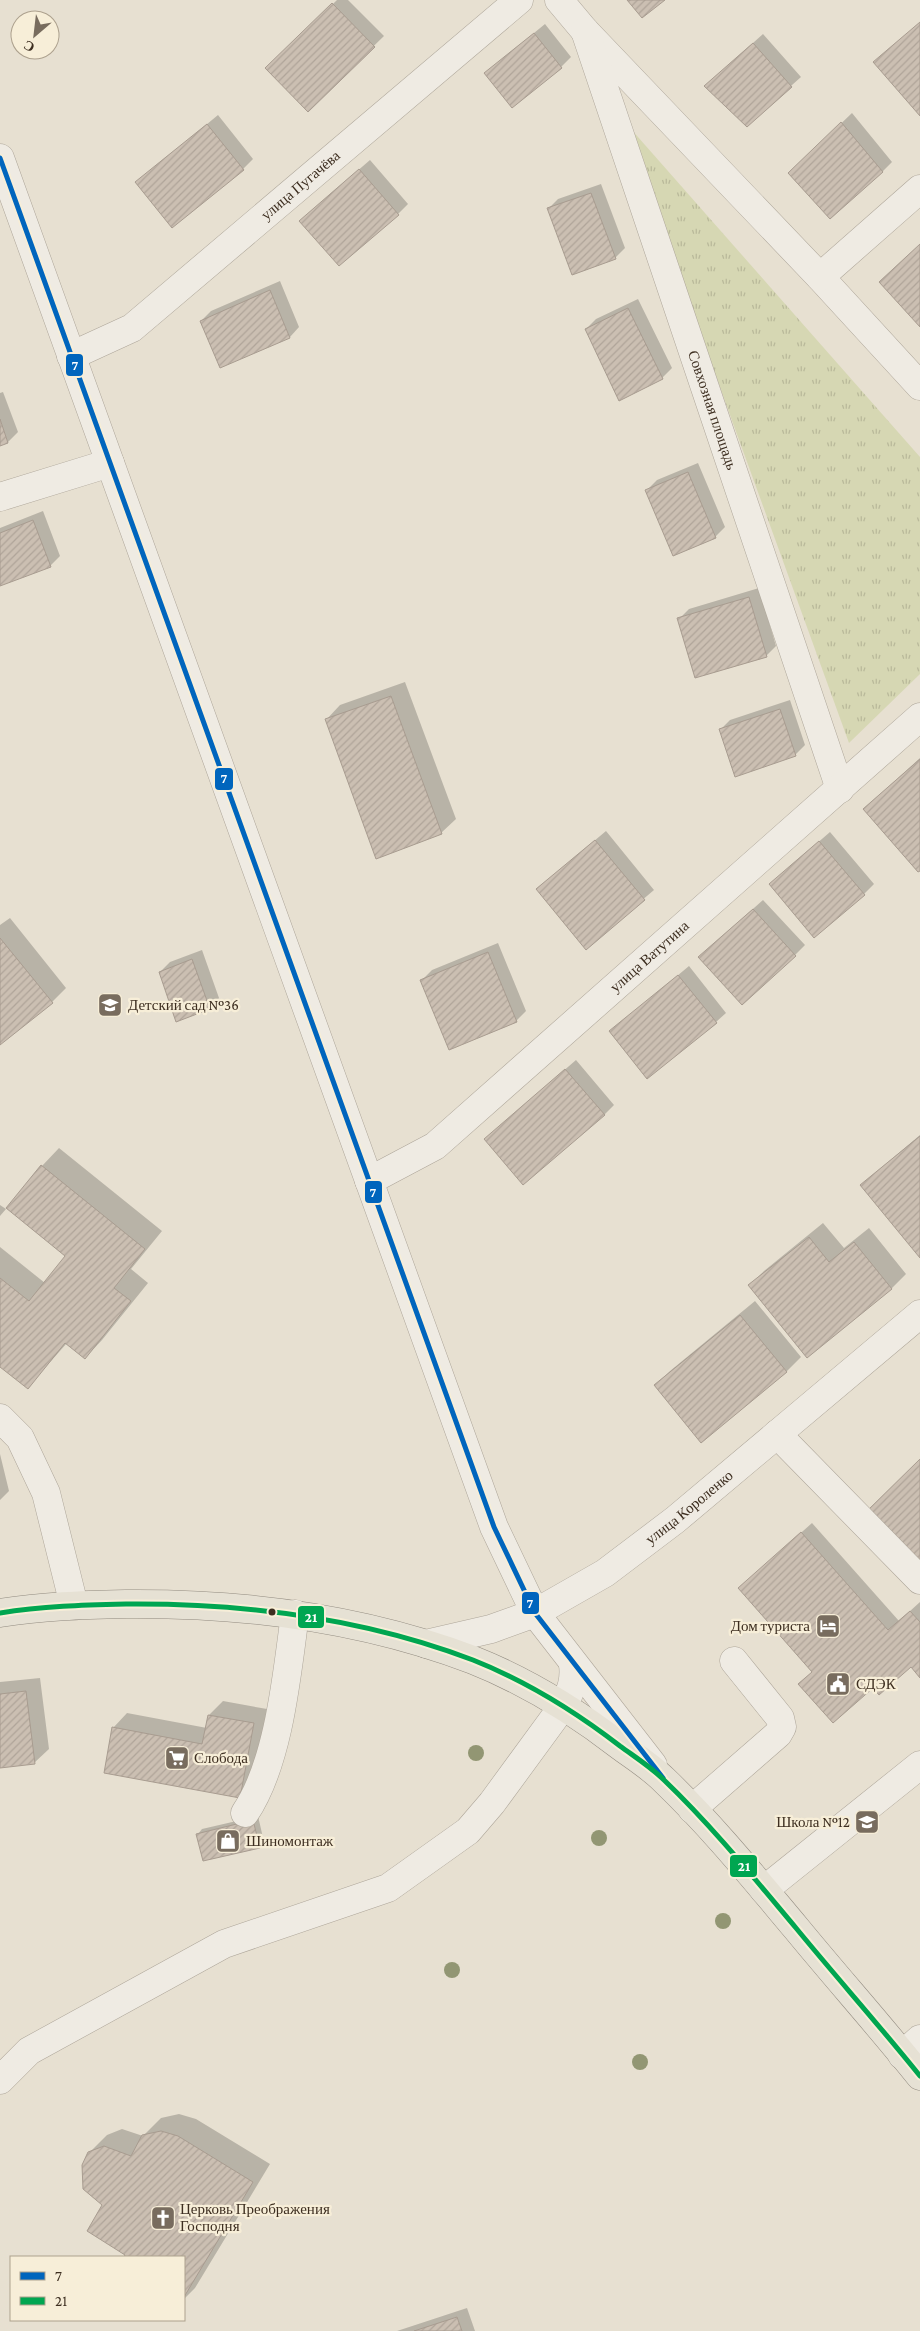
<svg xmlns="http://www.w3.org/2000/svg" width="920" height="2331" viewBox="0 0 920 2331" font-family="'Crimson Pro',serif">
	<defs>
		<pattern id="park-tufts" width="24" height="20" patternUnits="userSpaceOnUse" patternTransform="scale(1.25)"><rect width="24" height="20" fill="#d6d7b3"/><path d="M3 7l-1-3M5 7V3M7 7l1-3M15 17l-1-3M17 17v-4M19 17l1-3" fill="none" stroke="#b9b99a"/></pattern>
		<pattern id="building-hatch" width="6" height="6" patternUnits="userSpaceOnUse" patternTransform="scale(1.25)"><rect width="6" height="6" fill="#cbbfb2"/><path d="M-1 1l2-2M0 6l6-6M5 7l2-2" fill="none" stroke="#afa499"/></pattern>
	</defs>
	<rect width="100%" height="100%" fill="#e7e0d1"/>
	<path fill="url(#park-tufts)" d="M623,120L920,457V674L849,743Z"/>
	<path fill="#0003" d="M337,0H348L384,36L308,110L267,68Z
		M545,24L571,57L561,67L485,73Z
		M763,34L801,77L747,125L705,86Z
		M852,113L892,162L882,172L800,163Z
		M218,115L253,159L243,169L137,182Z
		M370,160L408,204L398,214L311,211Z
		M601,184L625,248L615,258L548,209L558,199Z
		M280,281L299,327L290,337L221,366L201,321L211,311Z
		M638,299L672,368L662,378L586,329L596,319Z
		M3,392L18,432L8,442L0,444V393Z
		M698,463L725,527L715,537L647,490L657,480Z
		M43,511L60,556L50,566L0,585V528Z
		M759,588L776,646L766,656L679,619L689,609Z
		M405,682L456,819L441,833L326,720L340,705Z
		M790,700L805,745L795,755L720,730L730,720Z
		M920,758V869L864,809Z
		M606,831L654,890L586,948L537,889Z
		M830,832L874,884L864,894L770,884Z
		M763,900L805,945L795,955L710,947Z
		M10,918L66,988L52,1002L0,1044V925Z
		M498,943L526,1011L516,1021L422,980L432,970Z
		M202,950L219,998L209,1008L160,972L170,962Z
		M689,966L726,1013L716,1022L610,1032Z
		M576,1060L614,1105L604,1115L485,1139Z
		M920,1135V1256L861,1185Z
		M59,1148L162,1231L131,1269L148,1283L102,1340L85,1358L67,1343L28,1387L0,1365V1247L45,1283L67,1256L42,1166Z
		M0,1205L6,1209L0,1216Z
		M823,1223L844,1248L869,1228L906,1274L892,1288L807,1356L750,1285L764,1271Z
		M755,1301L801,1357L787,1371L701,1441L655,1386L670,1371Z
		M0,1454L9,1491L0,1500Z
		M812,1523L899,1621L920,1602V1676L911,1665L873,1686L813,1671L739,1588Z
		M40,1678L49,1749L34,1763L0,1767V1682Z
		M223,1701L267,1709L254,1782L240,1796L113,1728L127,1713L207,1728L209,1715Z
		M258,1816L264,1842L259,1847L198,1834L202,1829Z
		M179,2114L196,2119L270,2164L195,2288L184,2299V2257H125L127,2254L104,2205L89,2153L107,2135L122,2129L143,2136L161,2118Z
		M467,2308L475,2331H397Z"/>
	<path fill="url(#building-hatch)" stroke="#a89c90" d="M627,0H665L642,18Z
		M332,3L375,47L308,112L265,68Z
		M920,22V116L873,62Z
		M534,33L562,68L512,108L484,73Z
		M753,43L792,87L747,127L704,86Z
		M841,122L883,172L830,219L788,173Z
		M207,124L244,170L172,228L135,182Z
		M359,169L399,215L339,266L299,221Z
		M591,193L616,259L572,275L547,208Z
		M920,244V327L879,282Z
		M270,290L290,338L220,368L200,321Z
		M628,308L663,379L619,401L585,329Z
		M0,419L8,443L0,446Z
		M688,472L716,538L673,556L645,490Z
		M33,520L51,567L0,586V533Z
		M749,597L767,657L695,678L677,618Z
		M391,696L442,834L376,859L325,719Z
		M780,709L796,756L735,777L719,729Z
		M920,759V871L918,872L863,809Z
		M595,840L645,900L586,950L536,889Z
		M819,841L865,895L814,938L769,884Z
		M753,909L796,956L742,1005L698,957Z
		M0,938L53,1003L0,1045Z
		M488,952L517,1022L449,1050L420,980Z
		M192,959L210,1009L176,1022L159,972Z
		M678,975L717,1023L647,1079L609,1031Z
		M565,1069L605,1115L523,1185L484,1139Z
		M920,1136V1258L860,1185Z
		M41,1165L145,1249L114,1288L131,1301L85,1359L65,1343L28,1389L0,1367V1278L29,1301L65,1256L6,1208Z
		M809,1237L829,1262L854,1242L892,1289L807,1358L748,1285Z
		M740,1315L787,1372L701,1443L654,1385Z
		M920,1459V1566L865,1513Z
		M801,1532L888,1630L910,1611L920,1622V1678L911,1667L879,1695L873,1688L833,1723L798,1684L812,1672L738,1588Z
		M26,1691L35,1764L0,1768V1694Z
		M208,1715L254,1723L240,1798L104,1773L112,1727L202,1744Z
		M253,1820L260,1848L203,1861L196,1834Z
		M161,2131L178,2136L253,2182L184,2297V2257H124L125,2255L87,2231L102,2205L83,2189L82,2165L88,2152L104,2146L131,2156L142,2135Z
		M457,2317L462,2331H414Z"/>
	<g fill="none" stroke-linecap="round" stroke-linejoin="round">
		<defs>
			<g id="minor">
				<path d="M559,0L585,31L820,277L920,386"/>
				<path id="s1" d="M585,31L840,789"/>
				<path d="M0,158L494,1527L535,1613L653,1765"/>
				<path d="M820,277L920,189"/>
				<path id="s2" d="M71,356L132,328L519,0"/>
				<path d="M0,497L110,463"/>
				<path id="s3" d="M369,1181L435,1146L920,717"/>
				<path d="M0,1418L20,1438L46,1493L74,1605"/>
				<path d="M777,1434L920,1580"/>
				<path id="s4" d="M426,1644L491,1629L535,1613L605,1573L675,1520L920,1314"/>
				<path d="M692,1809L778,1734L782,1727L780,1718L734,1661"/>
				<path d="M245,1813C279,1763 287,1674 295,1614"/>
				<path d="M764,1890L920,1765"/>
				<path d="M902,2055L920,2039"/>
				<path d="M0,2080L29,2051L224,1944L388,1888L468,1831L492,1803L563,1706C571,1691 575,1681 573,1664"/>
			</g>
			<path id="major" d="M0,1613C42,1606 84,1605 126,1604C244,1603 363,1618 473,1660C526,1681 576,1712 620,1746C635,1757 651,1767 664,1780C712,1826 754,1878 796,1928C837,1978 880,2026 920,2076"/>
		</defs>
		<use href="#minor" stroke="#ada599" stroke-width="29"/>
		<use href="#major" stroke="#928b80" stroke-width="29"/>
		<use href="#minor" stroke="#efebe3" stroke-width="28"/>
		<use href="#major" stroke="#e6e1d4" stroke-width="28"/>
		<defs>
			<path id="bus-1" d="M0,158L494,1527L535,1613L663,1778"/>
			<path id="bus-2" d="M0,1613C42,1606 84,1605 126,1604C244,1603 363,1618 473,1660C526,1681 576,1712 620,1746C635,1757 651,1767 664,1780C712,1826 754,1878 796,1928C837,1978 880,2026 920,2076"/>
		</defs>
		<use href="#bus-1" stroke="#f7eed8" stroke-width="9"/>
		<use href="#bus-2" stroke="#f7eed8" stroke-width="9"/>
		<use href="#bus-1" stroke="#0065bd" stroke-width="5"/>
		<use href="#bus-2" stroke="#00a651" stroke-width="5"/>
	</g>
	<g fill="#929673">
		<circle cx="476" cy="1753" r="8"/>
		<circle cx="599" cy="1838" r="8"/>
		<circle cx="723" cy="1921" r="8"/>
		<circle cx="452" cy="1970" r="8"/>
		<circle cx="640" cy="2062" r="8"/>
	</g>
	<defs>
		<symbol id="school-square" viewBox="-11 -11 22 22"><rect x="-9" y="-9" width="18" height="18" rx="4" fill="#786c5e" stroke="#f7eed8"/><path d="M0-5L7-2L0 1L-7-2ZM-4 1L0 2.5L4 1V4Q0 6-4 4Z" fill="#fff"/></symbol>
		<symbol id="hotel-square" viewBox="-11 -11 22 22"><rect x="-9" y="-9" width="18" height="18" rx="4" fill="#786c5e" stroke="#f7eed8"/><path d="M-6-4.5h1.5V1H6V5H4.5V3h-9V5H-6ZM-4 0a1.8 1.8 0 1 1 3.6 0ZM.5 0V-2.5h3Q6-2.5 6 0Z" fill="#fff"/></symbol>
		<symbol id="civic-square" viewBox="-11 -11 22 22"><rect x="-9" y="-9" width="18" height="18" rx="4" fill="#786c5e" stroke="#f7eed8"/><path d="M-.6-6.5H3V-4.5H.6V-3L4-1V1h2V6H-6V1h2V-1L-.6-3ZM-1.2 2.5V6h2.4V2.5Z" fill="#fff"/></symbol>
		<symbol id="supermarket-square" viewBox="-11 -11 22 22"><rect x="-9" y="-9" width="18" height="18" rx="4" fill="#786c5e" stroke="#f7eed8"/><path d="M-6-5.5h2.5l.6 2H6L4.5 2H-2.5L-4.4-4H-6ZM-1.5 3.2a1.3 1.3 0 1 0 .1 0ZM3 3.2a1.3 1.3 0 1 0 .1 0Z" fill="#fff"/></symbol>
		<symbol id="shop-square" viewBox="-11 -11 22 22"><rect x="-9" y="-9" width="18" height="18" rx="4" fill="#786c5e" stroke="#f7eed8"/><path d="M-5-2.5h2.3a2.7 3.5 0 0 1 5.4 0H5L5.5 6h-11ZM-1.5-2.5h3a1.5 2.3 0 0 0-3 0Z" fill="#fff"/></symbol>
		<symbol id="church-square" viewBox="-11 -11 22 22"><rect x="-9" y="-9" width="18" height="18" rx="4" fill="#786c5e" stroke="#f7eed8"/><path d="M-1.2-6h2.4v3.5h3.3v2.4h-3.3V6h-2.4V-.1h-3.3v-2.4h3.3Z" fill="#fff"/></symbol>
	</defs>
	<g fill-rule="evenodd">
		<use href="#school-square" x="96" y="991" width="28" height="28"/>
		<use href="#hotel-square" x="814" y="1612" width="28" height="28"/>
		<use href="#civic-square" x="824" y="1670" width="28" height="28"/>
		<use href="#supermarket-square" x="163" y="1744" width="28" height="28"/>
		<use href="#school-square" x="853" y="1808" width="28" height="28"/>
		<use href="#shop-square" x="214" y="1827" width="28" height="28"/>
		<use href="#church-square" x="149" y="2204" width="28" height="28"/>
	</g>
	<circle fill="#3d2e20" stroke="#f7eed8" stroke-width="2" cx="272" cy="1612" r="4.5"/>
	<g text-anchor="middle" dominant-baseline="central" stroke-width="4.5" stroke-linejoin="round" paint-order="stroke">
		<g font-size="15" fill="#3d2e20" stroke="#f7eed8">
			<text stroke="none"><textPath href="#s2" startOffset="288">улица Пугачёва</textPath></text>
			<text stroke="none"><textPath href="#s1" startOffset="400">Совхозная площадь</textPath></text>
			<text stroke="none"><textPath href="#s3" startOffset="361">улица Ватутина</textPath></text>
			<text stroke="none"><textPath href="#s4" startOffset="301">улица Короленко</textPath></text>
		</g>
		<g font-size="15" fill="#3d2e20" stroke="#f7eed8" text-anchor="start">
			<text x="128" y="1005">Детский сад №36</text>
			<text x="810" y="1626" text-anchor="end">Дом туриста</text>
			<text x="856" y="1684">СДЭК</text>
			<text x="194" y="1758">Слобода</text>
			<text x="850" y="1822" text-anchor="end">Школа №12</text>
			<text x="246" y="1841">Шиномонтаж</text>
			<text x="180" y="2209">Церковь Преображения<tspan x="180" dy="17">Господня</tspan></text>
		</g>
	</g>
	<g stroke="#f7eed8" stroke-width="2">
		<rect x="65" y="353" width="19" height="24" rx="5" fill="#0065bd"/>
		<rect x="214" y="767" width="20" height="24" rx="5" fill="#0065bd"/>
		<rect x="364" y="1180" width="19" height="24" rx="5" fill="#0065bd"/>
		<rect x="521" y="1591" width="19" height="24" rx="5" fill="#0065bd"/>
		<rect x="297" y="1605" width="28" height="24" rx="5" fill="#00a651"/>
		<rect x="729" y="1854" width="29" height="24" rx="5" fill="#00a651"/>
	</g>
	<g font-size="14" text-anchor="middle" font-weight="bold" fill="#fff">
		<text x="75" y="370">7</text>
		<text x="224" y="783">7</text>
		<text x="373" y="1197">7</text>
		<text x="530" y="1608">7</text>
		<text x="311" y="1622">21</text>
		<text x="744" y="1871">21</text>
	</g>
	<rect x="10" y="2256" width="175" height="65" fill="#f7eed8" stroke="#ada18e"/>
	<rect x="20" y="2272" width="25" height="8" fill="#0065bd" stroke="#ada18e"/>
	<text x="55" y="2281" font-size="15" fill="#3d2e20">7</text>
	<rect x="20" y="2297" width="25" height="8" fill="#00a651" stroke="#ada18e"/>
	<text x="55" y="2306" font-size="15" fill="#3d2e20">21</text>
	<g transform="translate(35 35) rotate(208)"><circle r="24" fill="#f7eed8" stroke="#ada18e"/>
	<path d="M0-4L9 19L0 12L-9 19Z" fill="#786c5e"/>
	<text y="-8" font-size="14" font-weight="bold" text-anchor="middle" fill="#3d2e20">С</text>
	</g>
</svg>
